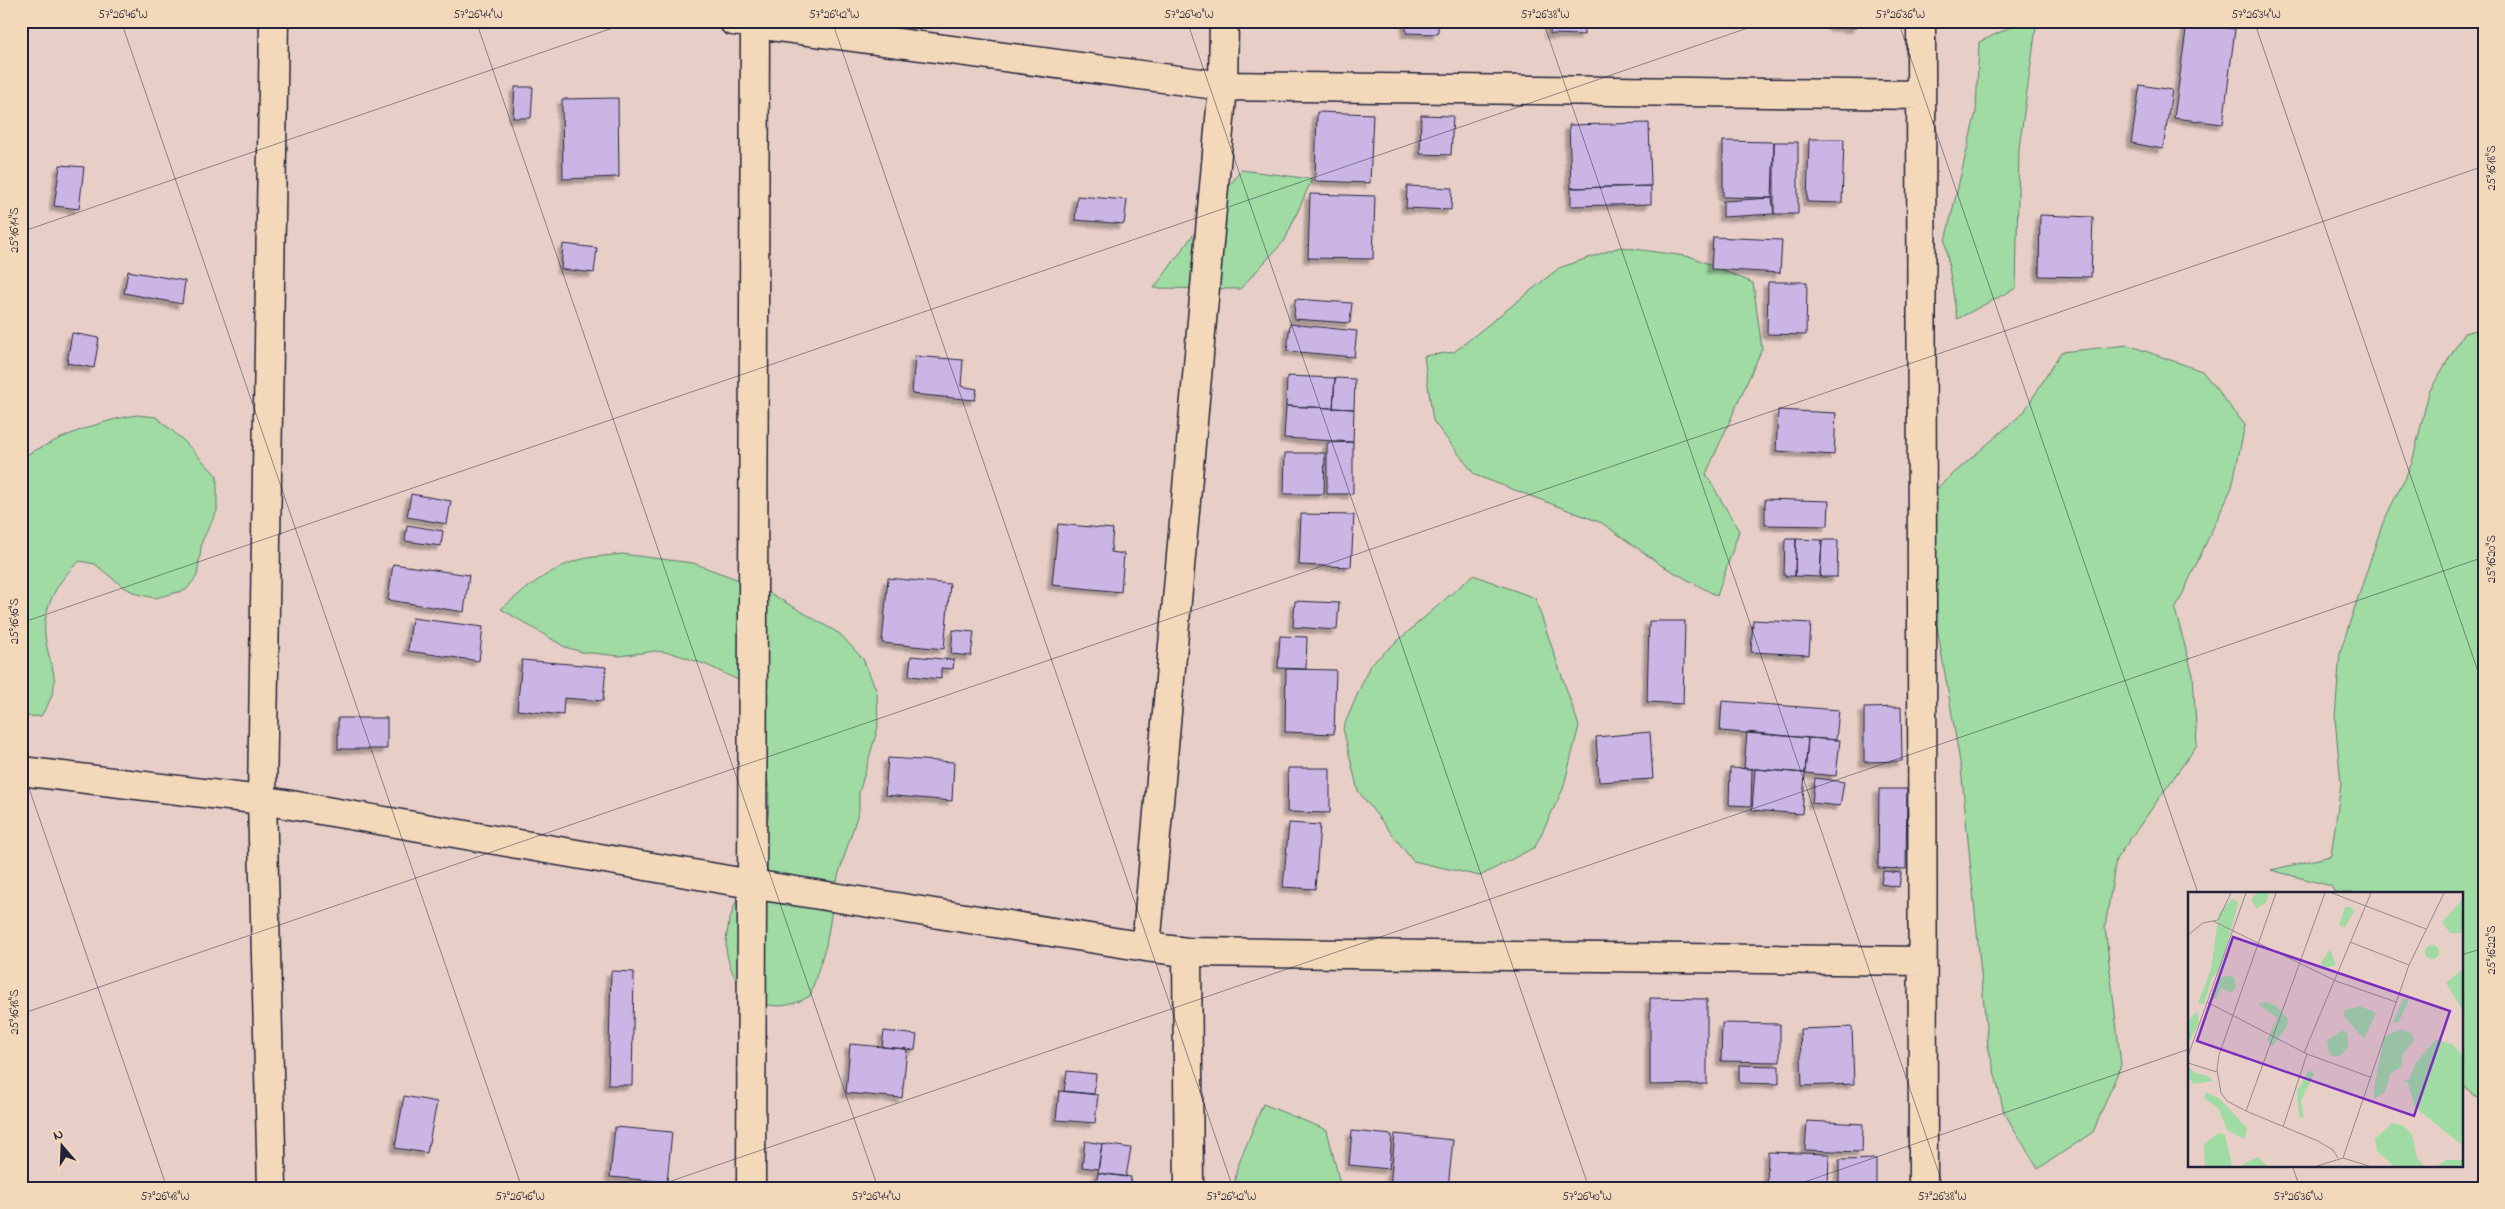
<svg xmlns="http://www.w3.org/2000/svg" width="2505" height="1209" viewBox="0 0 2505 1209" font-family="'Indie Flower',sans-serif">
	<defs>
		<filter id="shadow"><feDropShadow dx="-4.5" dy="4.5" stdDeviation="1" flood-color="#0004"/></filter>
	</defs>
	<rect width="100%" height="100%" fill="#e7cec7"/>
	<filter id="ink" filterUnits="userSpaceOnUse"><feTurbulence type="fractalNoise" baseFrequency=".02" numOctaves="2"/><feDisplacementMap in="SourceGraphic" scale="10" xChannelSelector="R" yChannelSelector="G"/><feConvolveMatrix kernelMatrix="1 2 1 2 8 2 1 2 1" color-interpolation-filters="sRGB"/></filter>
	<g filter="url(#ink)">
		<path fill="#9fdba2" stroke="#607e6e" d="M2024,21H2037L2019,148L2016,288L1957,319L1945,241L1976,112L1979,42Z
			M1241,170L1312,179L1285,240L1240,289L1154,288Z
			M1620,247L1692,257L1753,283L1762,349L1706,474L1739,531L1717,596L1661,565L1602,523L1475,475L1433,421L1424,356L1454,352L1559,268Z
			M2484,328V1103L2461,1084V893H2335L2331,886L2271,870L2331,856L2341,784L2335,718L2340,652L2382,525L2412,463L2429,392L2464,333Z
			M2128,345L2202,371L2245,425L2232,487L2175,610L2193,675L2197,745L2116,859L2105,927L2121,1065L2093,1132L2038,1169L2004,1112L1988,1046L1961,768L1927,568L1921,502L2024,412L2061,352Z
			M137,415L156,417L183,440L217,476V511L202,541L197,576L186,590L155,598L137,594L122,586L95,564L80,561C59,577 42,609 45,635C49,672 66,678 41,716L21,717V458C58,438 96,421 137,415Z
			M622,554L693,563L761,588L840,634L863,659L877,692L878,727L859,793V810L838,876L826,945L810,996C785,1010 770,1008 744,997C737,982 727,964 726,947C726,900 762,863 768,817C773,773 755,725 744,683L707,665L672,653L655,651L619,656L582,652L565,647L501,609C524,590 550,568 579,560C593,556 608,556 622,554Z
			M1473,575L1535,598L1579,726L1563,789L1535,847L1480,876L1413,861L1358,791L1343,728L1370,665Z
			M1263,1104L1327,1130L1341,1188H1234L1237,1168Z"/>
		<path fill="#cbb5e5" stroke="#22223b" filter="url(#shadow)" d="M1406,21H1438V34L1406,33Z
			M1550,21H1584V35L1550,34Z
			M1833,21H1857V28L1832,26Z
			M2187,23L2235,29L2223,124L2174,118Z
			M2140,85L2172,90L2163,149L2131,143Z
			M515,87H533L531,118H513Z
			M618,98L619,177L563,179L562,99Z
			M1317,112L1373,114L1370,183L1315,181Z
			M1421,115L1453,116L1451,155L1420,154Z
			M1649,123L1651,186L1571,188L1569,125Z
			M1809,139H1844L1842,203L1807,202Z
			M1723,141L1774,142L1772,198L1723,197Z
			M1774,142H1798V214H1774Z
			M60,165L84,167L79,209L54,206Z
			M1407,186L1452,188L1451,210L1406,208Z
			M1651,186V204L1571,206V188Z
			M1310,194L1375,196L1373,259L1308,258Z
			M1077,196L1127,200L1124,224L1075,220Z
			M1772,198L1774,214L1723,217V201Z
			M2040,215L2093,217L2091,277L2039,276Z
			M1713,237L1782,240L1780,273L1711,269Z
			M563,244L597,248L594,273L561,269Z
			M128,271L185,281L182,304L124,293Z
			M1768,282H1807L1806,335L1767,334Z
			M1295,299L1352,303L1350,323L1294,319Z
			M1290,324L1357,331L1354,357L1287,351Z
			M72,333L99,338L94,368L67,363Z
			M915,356L963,360L961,386L977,389L975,400L912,394Z
			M1287,376L1335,378L1333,408L1286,406Z
			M1335,378L1355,379L1354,409L1333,408Z
			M1286,406L1354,409L1353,442L1284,438Z
			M1778,410L1836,413L1834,455L1776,451Z
			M1353,442V494H1327V443Z
			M1285,453H1325L1324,494H1284Z
			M411,494L451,501L447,524L407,517Z
			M1765,499L1829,501L1828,526L1765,525Z
			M1301,514L1354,515L1351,567L1299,565Z
			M1058,524L1113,529L1111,552L1124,554L1121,592L1052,585Z
			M407,525L443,531L441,546L405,541Z
			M1785,539H1796L1795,576H1784Z
			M1796,539L1822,540L1820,577L1795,576Z
			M1822,540H1838L1837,577H1820Z
			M393,564L469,575L464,612L388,600Z
			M888,578L950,584L944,649L882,643Z
			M1295,601L1339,603L1337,630L1293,627Z
			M412,618L483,627L479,661L408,651Z
			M1753,620L1811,623L1809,655L1751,652Z
			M1649,621H1685L1683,704L1647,702Z
			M953,630L974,632L971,656L951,654Z
			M1280,636L1307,637L1306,669L1278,668Z
			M911,656L954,660L953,669L941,668V679L909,676Z
			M522,660L606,667L603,701L564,698L563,715L517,710Z
			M1286,669L1336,670L1334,734L1285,732Z
			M1722,701L1839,710L1836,740L1720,731Z
			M1901,707L1902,761L1864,762V708Z
			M338,718H387V749H338Z
			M1650,732L1653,779L1599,782L1596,737Z
			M1747,732L1808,738L1805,773L1744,768Z
			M1808,738L1840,740L1836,776L1805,773Z
			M888,758L954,762L952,801L885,795Z
			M1288,768H1330V813L1287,812Z
			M1730,768L1752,769L1751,806L1729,805Z
			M1755,769L1805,773L1802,814L1752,810Z
			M1815,778L1844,782L1840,806L1812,803Z
			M1879,789H1907L1906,869L1878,868Z
			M1289,823L1320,825L1315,889L1283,887Z
			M1883,871L1901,873L1899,887L1881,884Z
			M611,971L634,972L632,1085H608Z
			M1650,998L1707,999V1084L1650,1085Z
			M1722,1023L1780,1024V1062L1721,1061Z
			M1852,1027L1854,1084L1802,1086L1800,1029Z
			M884,1031L917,1035L915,1050L882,1047Z
			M850,1044L907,1049L902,1098L846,1093Z
			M1739,1065L1779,1066V1084L1739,1083Z
			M1067,1071L1096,1074L1094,1094L1064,1091Z
			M1059,1091L1098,1095L1095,1123L1056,1120Z
			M404,1096L437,1102L427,1153L395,1148Z
			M1807,1121L1863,1124L1862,1152L1805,1150Z
			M615,1127L672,1132L667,1182L610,1177Z
			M1352,1131L1392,1135L1389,1169L1349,1165Z
			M1395,1134L1453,1140L1448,1188L1390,1187Z
			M1085,1141L1102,1144L1098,1169L1082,1167Z
			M1102,1144L1131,1148L1126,1177L1098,1173Z
			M1768,1152L1829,1154L1828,1188H1767Z
			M1876,1159V1188H1839V1160Z
			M1098,1173L1131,1177L1130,1188H1095Z"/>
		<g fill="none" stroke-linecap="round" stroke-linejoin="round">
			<defs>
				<path id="minor" d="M733,21L1223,86L1921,95
					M1921,21L1923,1188
					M21,771L262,800L751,884L1146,947L1187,952L1921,961
					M1146,947L1223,86L1224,21
					M1187,952L1189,1188
					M272,1188L262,800L274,21
					M751,1188L755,21"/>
			</defs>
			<use href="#minor" stroke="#22223b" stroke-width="31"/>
			<use href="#minor" stroke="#f3d9ba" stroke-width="28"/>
		</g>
	</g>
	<path fill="none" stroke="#22223b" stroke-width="1" stroke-opacity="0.45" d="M121,21L522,1188M476,21L878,1188M832,21L1233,1188M1187,21L1589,1188M1543,21L1944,1188M1898,21L2198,893M2254,21L2484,689M21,232L633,21M21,623L1768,21M21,765L167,1188M2461,955L2484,948M21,1014L2484,166M2292,1165L2300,1188M651,1188L2484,557M1787,1188L2189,1049"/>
	<g transform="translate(2188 892)">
		<rect width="275" height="275" fill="#e7cec7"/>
		<path d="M69,1H80L81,3L78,10L69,17L63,7ZM44,7L50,10L49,16L32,77L24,86L16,112L10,111L23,77L31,21ZM275,7V41H262L254,30ZM157,15H163L166,20L157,35L151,33ZM237 60a7 7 0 1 1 14 0a7 7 0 1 1-14 0ZM142,57L148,73L136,76L133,71ZM275,77V119L258,91ZM37,84L46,85L48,95L43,101L33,96L28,107H24L29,87ZM215,107H221L211,130L205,131ZM78,110L88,114L100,127L99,134L84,155L79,148L89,126L70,112ZM172,114L188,121L176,147L156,124L157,118ZM9,119L11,131L0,152V129ZM213,137L224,142L226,148L215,162L213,175L202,182L197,200L186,207V195L196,145ZM155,138L160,142V155L152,164L147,165L141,161L139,148ZM248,147L265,153L275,163V254L227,215L220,191L215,188H221L228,171ZM0,174L7,181L20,184L25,189L6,192L0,185ZM121,178L126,182L113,209L116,227L111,224L109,199ZM18,200L32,207L59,236L57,247L40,239L30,216L16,206ZM204,231L216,234L224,243L229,266L236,274H206L189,259L187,247ZM31,241L37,243L44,274H17L16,252ZM70,265L79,274H53L59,270ZM258,268H275V274H249Z" fill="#9fdba2"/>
		<path fill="none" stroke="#98898f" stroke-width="1" d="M88,1L31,163L29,177L33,201L39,209L58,219L130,249L145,258L150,266M144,1L238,37M25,29L148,89L208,110M0,43L15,31L30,28L43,1M162,50L221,73M19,110L119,162L182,185M116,161L183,1M0,164L58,1M0,171L29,180M58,219L137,1M95,235L119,162M155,266L221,73L256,1M129,274L155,266L181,274"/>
		<path fill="#7b2cbf" fill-opacity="0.15" stroke="#7b2cbf" stroke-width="2.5" d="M45,45L262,119L226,224L9,149Z"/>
		<rect width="275" height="275" fill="none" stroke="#22223b" stroke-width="2.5"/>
	</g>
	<rect width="2505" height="1209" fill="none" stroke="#f3d9ba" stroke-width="55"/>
	<g transform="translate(62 1146) rotate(341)" stroke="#f3d9ba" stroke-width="4" paint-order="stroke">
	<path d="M0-4L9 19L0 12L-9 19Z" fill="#22223b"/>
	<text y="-8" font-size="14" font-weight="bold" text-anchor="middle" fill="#22223b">N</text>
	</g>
	<rect x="28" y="28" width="2450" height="1154" fill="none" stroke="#22223b" stroke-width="2"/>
	<g font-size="12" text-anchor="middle" fill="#22223b">
		<text x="123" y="18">57°26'46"W</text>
		<text x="478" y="18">57°26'44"W</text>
		<text x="834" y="18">57°26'42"W</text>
		<text x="1189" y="18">57°26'40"W</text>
		<text x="1545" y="18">57°26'38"W</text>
		<text x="1900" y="18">57°26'36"W</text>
		<text x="2256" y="18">57°26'34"W</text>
		<text transform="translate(2491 168) rotate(-90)" y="4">25°16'18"S</text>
		<text transform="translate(14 230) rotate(-90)" y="4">25°16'14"S</text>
		<text transform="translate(2491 559) rotate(-90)" y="4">25°16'20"S</text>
		<text transform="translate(14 621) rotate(-90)" y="4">25°16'16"S</text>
		<text transform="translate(2491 950) rotate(-90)" y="4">25°16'22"S</text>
		<text transform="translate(14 1012) rotate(-90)" y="4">25°16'18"S</text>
		<text x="165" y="1200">57°26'48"W</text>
		<text x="520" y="1200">57°26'46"W</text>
		<text x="876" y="1200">57°26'44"W</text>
		<text x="1231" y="1200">57°26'42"W</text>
		<text x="1587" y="1200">57°26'40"W</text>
		<text x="1942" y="1200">57°26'38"W</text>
		<text x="2298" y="1200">57°26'36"W</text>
	</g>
</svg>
